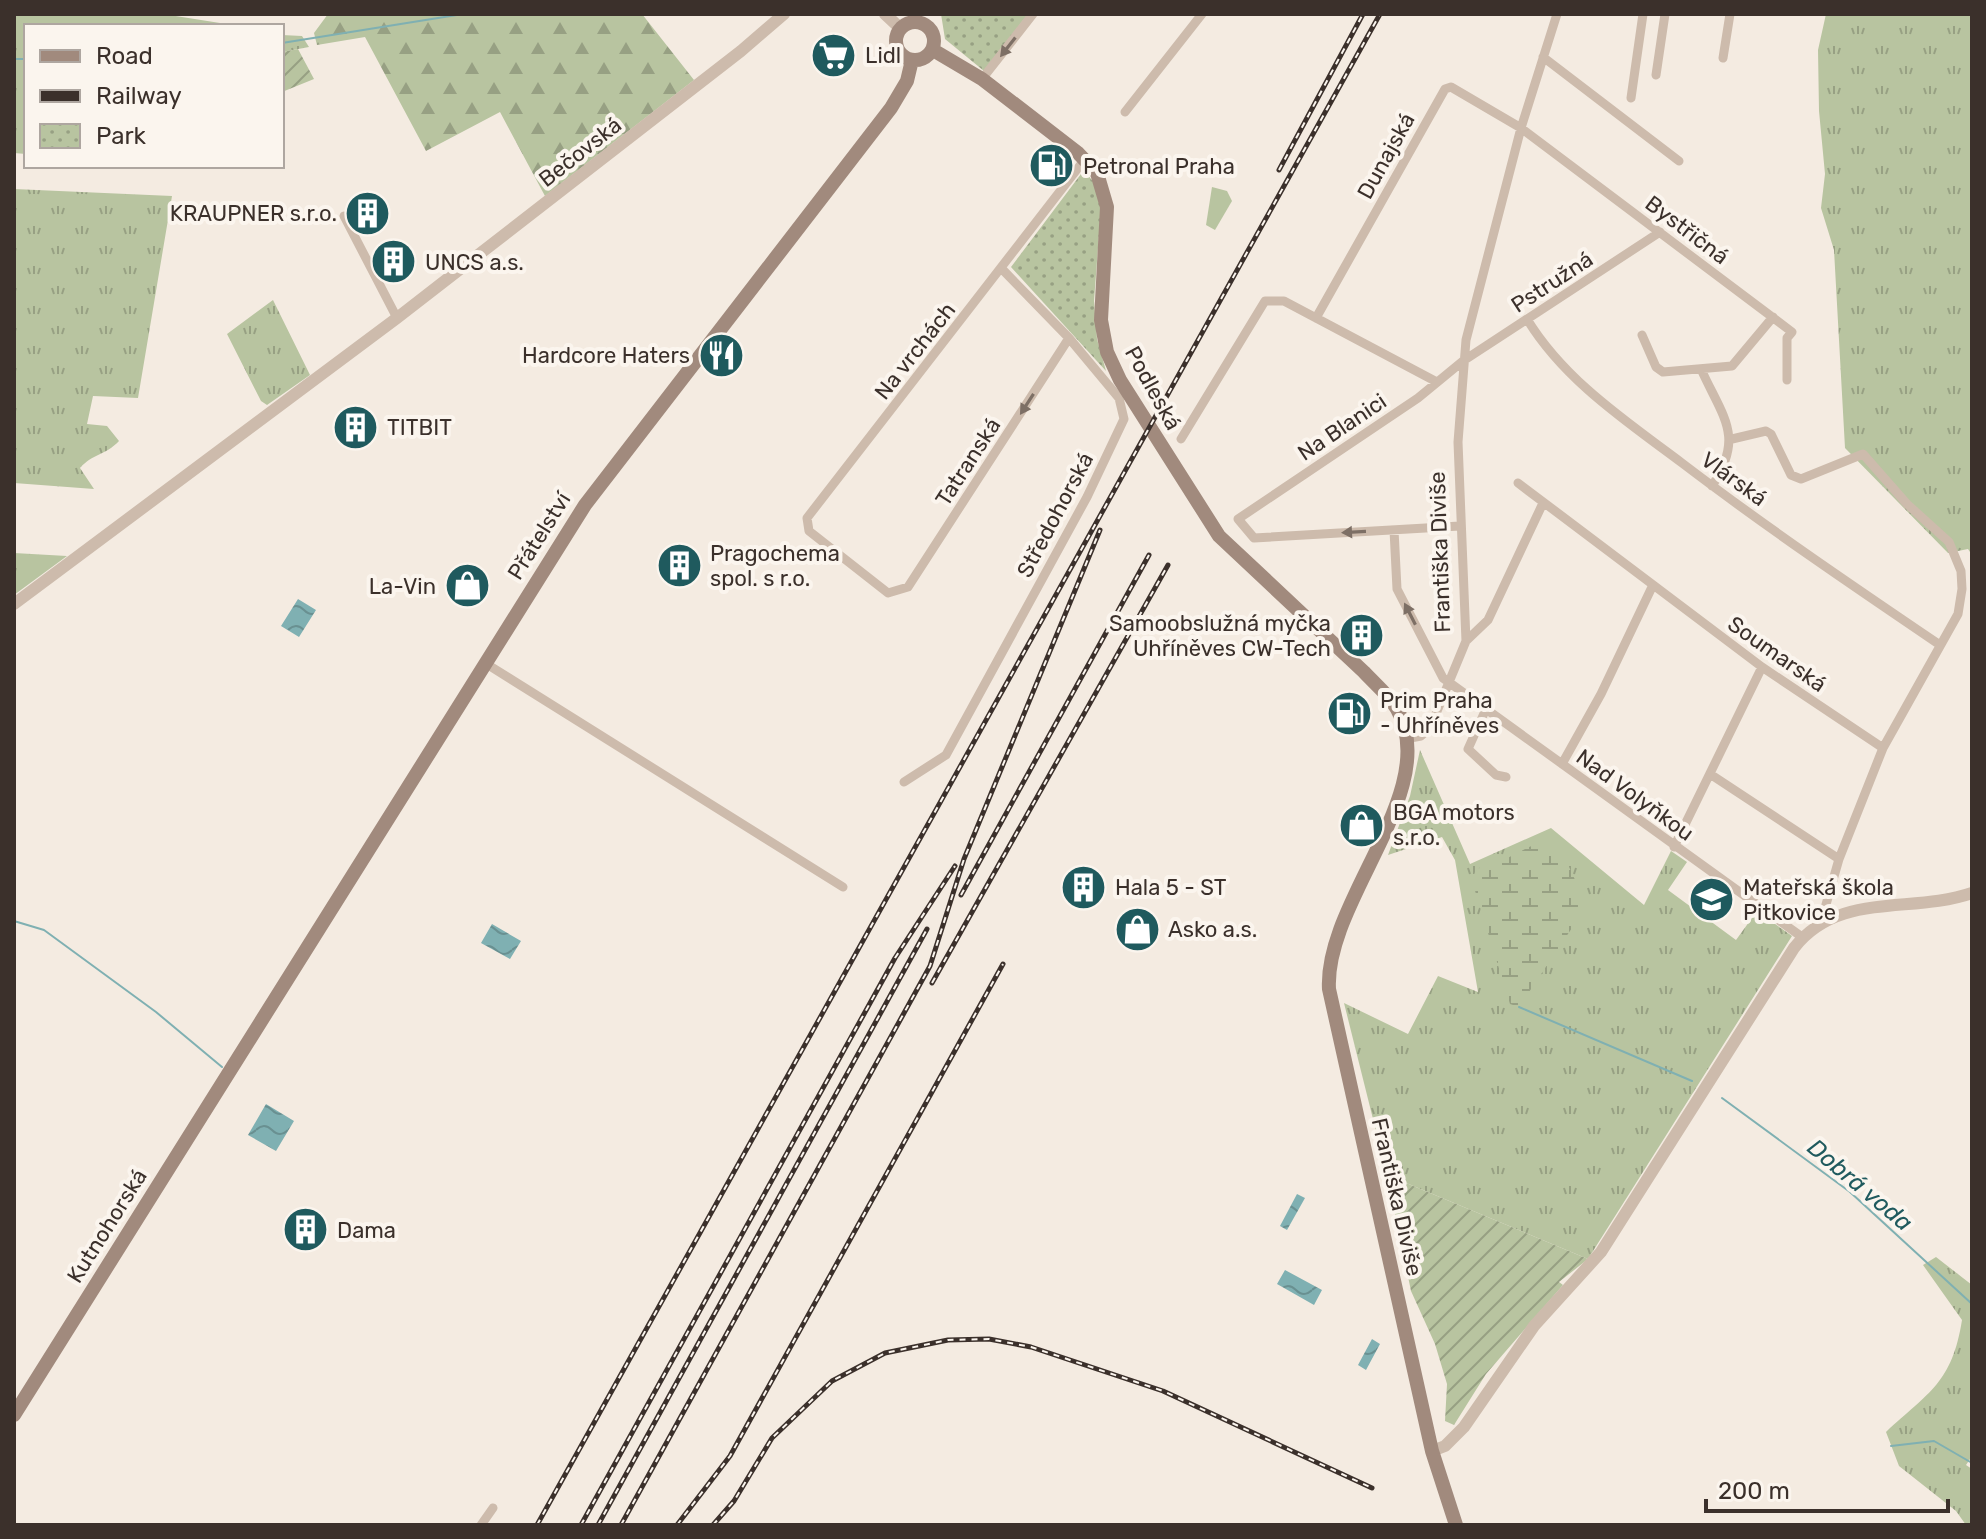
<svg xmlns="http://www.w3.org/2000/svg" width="1986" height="1539" viewBox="0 0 1986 1539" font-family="Rubik,sans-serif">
	<defs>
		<pattern id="grass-tufts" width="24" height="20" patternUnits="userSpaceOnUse" patternTransform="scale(2)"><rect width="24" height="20" fill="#b8c4a0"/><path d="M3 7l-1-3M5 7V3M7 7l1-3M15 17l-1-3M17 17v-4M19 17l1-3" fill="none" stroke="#97a083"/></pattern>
		<pattern id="forest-firs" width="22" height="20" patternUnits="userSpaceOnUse" patternTransform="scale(2)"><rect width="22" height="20" fill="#b8c4a0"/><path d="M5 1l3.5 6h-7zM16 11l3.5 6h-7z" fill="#97a083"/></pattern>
		<pattern id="wetland-marsh" width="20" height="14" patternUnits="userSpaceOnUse" patternTransform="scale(2)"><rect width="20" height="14" fill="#b8c4a0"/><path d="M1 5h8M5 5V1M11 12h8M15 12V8" fill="none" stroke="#97a083"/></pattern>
		<pattern id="park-dots" width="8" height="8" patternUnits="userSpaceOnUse" patternTransform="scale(2)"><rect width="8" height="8" fill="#b8c4a0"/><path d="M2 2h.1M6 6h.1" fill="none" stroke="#97a083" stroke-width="1.8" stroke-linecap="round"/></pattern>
		<pattern id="garden-furrows" width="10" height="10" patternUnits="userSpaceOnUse" patternTransform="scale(2)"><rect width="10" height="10" fill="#b8c4a0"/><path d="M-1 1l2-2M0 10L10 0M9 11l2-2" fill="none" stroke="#97a083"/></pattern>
		<pattern id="water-waves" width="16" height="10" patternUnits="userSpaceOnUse" patternTransform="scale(2)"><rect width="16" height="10" fill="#7fb0b2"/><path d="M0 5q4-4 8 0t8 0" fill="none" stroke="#699091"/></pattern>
	</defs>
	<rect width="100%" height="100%" fill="#f4ebe1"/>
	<path fill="url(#grass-tufts)" d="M14,14H163L239,26H26V154L14,153Z
		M1826,14H1972V555L1968,549L1948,553L1845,448L1834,250L1821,208L1825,174L1819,111L1818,50Z
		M282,35L302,36L309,47L282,52Z
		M14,189L172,196L138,398L93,396L87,424L107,426L119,441C106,455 92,454 80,468L94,489L14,483Z
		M273,300L310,375L267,405L261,401L227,334Z
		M14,553L67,556L14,595Z
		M1420,750L1470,864L1551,828L1644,905L1671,851L1687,862L1668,890L1736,940L1757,911L1792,936L1588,1259L1387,1175L1344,1003L1408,1034L1438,976L1478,992L1455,860L1442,837L1388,855L1410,796Z
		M1936,1257L1972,1285V1456L1966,1465L1972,1469V1525H1966L1956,1511L1899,1466L1886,1432C1929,1392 1952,1383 1962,1320L1923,1265Z"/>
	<path fill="url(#forest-firs)" d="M328,14H642L694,80L545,196L500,112L426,151L365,37L317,45L314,33Z"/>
	<path fill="url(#wetland-marsh)" d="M1555,837L1577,884L1582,913L1519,1007L1510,1004L1472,881L1476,869C1509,862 1523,846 1555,837Z"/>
	<path fill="url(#park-dots)" d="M941,14H1028L984,71L945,39Z
		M1084,170L1098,188L1101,208L1094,301L1097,339L1106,371L1011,267Z"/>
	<path fill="url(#garden-furrows)" d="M298,49L314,79L282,92V52Z
		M1387,1175L1588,1259L1559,1282L1563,1285L1486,1374L1454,1425L1445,1421L1447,1384L1435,1344L1411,1291Z"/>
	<path fill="#b8c4a0" d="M1212,187L1227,191L1232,201L1215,230L1206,225Z"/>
	<path fill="url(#water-waves)" d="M298,599L316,610L299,637L281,626Z
		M492,924L521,941L510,959L481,943Z
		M266,1104L294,1121L276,1151L248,1135Z
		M1297,1194L1305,1198L1287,1230L1280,1226Z
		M1285,1270L1322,1290L1314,1305L1277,1284Z
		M1372,1339L1380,1344L1366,1370L1358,1365Z"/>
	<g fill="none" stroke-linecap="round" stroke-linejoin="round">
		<path stroke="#7fb0b2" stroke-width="2" d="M282,43L463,14
			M14,59H26
			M14,921L44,930L156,1012L222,1067
			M1519,1007L1692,1081
			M1722,1098L1850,1192L1972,1304
			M1891,1446L1934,1441L1972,1463"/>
		<path stroke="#cdbbac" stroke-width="9" d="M1543,57L1679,161
			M1723,58L1730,14
			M1656,75L1665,14
			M982,79L1033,14
			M1631,98L1643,14
			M1125,112L1202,14
			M344,216L397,318
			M1316,318L1445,89L1451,87L1521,128L1792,332L1787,338V380
			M1527,319C1564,380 1626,421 1682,463C1766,527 1853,586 1940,645
			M1642,335L1656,367L1663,372L1732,366L1773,317
			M1069,338L908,587L888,593L809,531L807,518L1085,159
			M1701,369C1723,418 1745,436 1712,486
			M1181,439L1265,301H1284L1435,381
			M1732,439L1766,431L1771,434L1791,475L1801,479L1863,454L1907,504L1949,542L1961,571L1962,589L1958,614L1883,748L1839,859L1821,922
			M1518,483L1762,667L1883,748
			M1460,526L1254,538L1238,519L1418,398L1463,361L1660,232
			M1394,530L1397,589L1443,678L1802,937
			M1466,641L1488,620L1543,503
			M485,663L843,887
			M1486,709L1468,749L1496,775L1506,777
			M1405,739L1421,736L1430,728L1466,641L1458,442L1466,340L1521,128L1557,14
			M1562,764L1601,694L1652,587
			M1710,774L1839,859
			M904,782L946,755L1087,497L1124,419L1119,398L1069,338L1002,269
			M1674,847L1762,667
			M481,1525L493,1508"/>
		<path stroke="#cdbbac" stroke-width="12" d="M885,14L901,29
			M14,604L397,318L741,51L784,14
			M1432,1451L1445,1446L1464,1427L1534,1326L1601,1252L1794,948C1838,891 1911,914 1972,893"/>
		<path stroke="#a18a7d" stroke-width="14" d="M896 41a19 19 0 1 1 38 0a19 19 0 1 1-38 0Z
			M933,50L982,79L1078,153L1097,173L1107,207L1101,320L1107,352L1120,380L1219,536L1364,672C1375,684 1389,695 1397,709C1443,790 1324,901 1329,989L1432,1451L1456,1525
			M14,1415L585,505L891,108L907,81L912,60"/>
		<defs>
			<path id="rail" d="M1279,170L1363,14
				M961,895L1149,555
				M932,983L1168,565
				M537,1525L1380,14
				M581,1525L895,958L955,866
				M598,1525L927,929
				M621,1525L930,966L964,859L1100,530
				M677,1525L730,1456L1003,964
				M713,1525L734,1501L772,1438L832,1381L885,1353L948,1340L989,1339L1031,1347L1163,1391L1372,1488"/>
		</defs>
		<use href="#rail" stroke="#3b302b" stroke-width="5"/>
		<use href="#rail" stroke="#fbf5ee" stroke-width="2" stroke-dasharray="6" stroke-linecap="butt"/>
	</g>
	<defs><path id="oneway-solid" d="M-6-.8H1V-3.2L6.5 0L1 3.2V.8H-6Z" transform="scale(2)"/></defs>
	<g fill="#7d6f65">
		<use href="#oneway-solid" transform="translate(1008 47) rotate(128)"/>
		<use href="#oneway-solid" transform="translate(1027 404) rotate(123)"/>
		<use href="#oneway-solid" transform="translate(1354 532) rotate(177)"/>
		<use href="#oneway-solid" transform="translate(1410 614) rotate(-117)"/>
	</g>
	<defs>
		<symbol id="supermarket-disc" viewBox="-11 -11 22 22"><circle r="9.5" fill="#1f5a5e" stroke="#fbf5ee"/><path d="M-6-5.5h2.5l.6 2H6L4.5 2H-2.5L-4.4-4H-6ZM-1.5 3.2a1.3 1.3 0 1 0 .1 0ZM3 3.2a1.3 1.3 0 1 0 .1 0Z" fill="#fff"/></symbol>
		<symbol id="fuel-disc" viewBox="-11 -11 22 22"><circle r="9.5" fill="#1f5a5e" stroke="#fbf5ee"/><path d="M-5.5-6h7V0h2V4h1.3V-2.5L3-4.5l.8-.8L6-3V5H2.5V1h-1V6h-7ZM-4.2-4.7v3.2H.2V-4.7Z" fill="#fff"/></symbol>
		<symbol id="building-disc" viewBox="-11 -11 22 22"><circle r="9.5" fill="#1f5a5e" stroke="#fbf5ee"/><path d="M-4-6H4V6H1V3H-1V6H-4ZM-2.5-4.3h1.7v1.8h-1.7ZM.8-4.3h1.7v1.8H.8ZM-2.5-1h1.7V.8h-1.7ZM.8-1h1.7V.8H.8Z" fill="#fff"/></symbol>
		<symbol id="restaurant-disc" viewBox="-11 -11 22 22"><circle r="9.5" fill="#1f5a5e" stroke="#fbf5ee"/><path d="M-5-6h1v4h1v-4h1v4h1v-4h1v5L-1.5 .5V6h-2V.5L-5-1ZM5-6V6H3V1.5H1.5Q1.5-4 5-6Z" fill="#fff"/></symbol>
		<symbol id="shop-disc" viewBox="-11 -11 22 22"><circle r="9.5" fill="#1f5a5e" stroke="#fbf5ee"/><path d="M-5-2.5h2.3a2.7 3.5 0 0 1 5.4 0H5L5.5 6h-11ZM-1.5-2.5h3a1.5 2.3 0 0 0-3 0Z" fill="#fff"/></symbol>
		<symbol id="school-disc" viewBox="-11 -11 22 22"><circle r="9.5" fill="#1f5a5e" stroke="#fbf5ee"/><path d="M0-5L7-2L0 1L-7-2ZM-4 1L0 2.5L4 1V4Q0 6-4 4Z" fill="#fff"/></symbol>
	</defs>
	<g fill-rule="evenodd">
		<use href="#supermarket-disc" x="808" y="30" width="51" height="51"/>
		<use href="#fuel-disc" x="1026" y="140" width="51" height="51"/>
		<use href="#building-disc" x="342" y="188" width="51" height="51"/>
		<use href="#building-disc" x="368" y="236" width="51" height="51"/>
		<use href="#restaurant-disc" x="696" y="330" width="51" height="51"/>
		<use href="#building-disc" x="330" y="402" width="51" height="51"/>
		<use href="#building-disc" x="654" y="540" width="51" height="51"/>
		<use href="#shop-disc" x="442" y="560" width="51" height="51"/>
		<use href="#building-disc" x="1336" y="610" width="51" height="51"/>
		<use href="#fuel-disc" x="1324" y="688" width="51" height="51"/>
		<use href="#shop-disc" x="1336" y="800" width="51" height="51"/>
		<use href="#building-disc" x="1058" y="862" width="51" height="51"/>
		<use href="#school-disc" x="1686" y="874" width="51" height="51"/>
		<use href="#shop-disc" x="1112" y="904" width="51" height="51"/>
		<use href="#building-disc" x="280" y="1204" width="51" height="51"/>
	</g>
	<g text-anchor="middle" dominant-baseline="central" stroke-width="8" stroke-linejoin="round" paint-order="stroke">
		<g font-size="22" fill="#3b302b" stroke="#fbf5ee" text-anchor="start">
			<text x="865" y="55">Lidl</text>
			<text x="1083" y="166">Petronal Praha</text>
			<text x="337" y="213" text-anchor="end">KRAUPNER s.r.o.</text>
			<text x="425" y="262">UNCS a.s.</text>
			<text x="690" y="355" text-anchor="end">Hardcore Haters</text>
			<text x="387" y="427">TITBIT</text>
			<text x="710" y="553">Pragochema<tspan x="710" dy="25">spol. s r.o.</tspan></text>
			<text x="436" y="586" text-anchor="end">La-Vin</text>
			<text x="1331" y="623" text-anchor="end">Samoobslužná myčka<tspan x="1331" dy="25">Uhříněves CW-Tech</tspan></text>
			<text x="1380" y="700">Prim Praha<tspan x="1380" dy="25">- Uhříněves</tspan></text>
			<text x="1393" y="812">BGA motors<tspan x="1393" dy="25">s.r.o.</tspan></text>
			<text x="1115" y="887">Hala 5 - ST</text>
			<text x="1743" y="887">Mateřská škola<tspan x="1743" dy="25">Pitkovice</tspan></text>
			<text x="1168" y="929">Asko a.s.</text>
			<text x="337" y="1230">Dama</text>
		</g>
		<g font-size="22" fill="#3b302b" stroke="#fbf5ee">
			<text transform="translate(580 152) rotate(-38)">Bečovská</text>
			<text transform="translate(1386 156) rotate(-61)">Dunajská</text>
			<text transform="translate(1687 230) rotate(37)">Bystřičná</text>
			<text transform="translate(1552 282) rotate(-33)">Pstružná</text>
			<text transform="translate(915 351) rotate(-52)">Na vrchách</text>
			<text transform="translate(1153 388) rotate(61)">Podleská</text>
			<text transform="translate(1342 427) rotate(-34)">Na Blanici</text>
			<text transform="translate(968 462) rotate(-57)">Tatranská</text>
			<text transform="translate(1734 479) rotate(36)">Vlárská</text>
			<text transform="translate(1055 515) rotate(-62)">Středohorská</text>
			<text transform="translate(539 536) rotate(-58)">Přátelství</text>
			<text transform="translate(1440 552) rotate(-92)">Františka Diviše</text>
			<text transform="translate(1777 654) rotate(35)">Soumarská</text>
			<text transform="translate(1635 795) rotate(36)">Nad Volyňkou</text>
			<text transform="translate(1397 1197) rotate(77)">Františka Diviše</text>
			<text transform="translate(107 1226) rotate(-58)">Kutnohorská</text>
		</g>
		<g font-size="24" font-style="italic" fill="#1f5a5e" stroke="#fbf5ee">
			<text transform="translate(1860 1185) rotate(40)">Dobrá voda</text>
		</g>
	</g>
	<rect width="1986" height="1539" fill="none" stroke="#3b302b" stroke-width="32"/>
	<rect x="24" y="24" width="260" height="144" fill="#fbf5ee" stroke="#aea6a0" stroke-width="2"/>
	<rect x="40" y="50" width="40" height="12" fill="#a18a7d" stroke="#aea6a0" stroke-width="2"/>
	<text x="96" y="64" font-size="24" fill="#3b302b">Road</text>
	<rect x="40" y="90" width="40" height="12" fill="#3b302b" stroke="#aea6a0" stroke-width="2"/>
	<text x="96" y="104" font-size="24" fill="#3b302b">Railway</text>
	<rect x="40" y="124" width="40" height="24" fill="url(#park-dots)" stroke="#aea6a0" stroke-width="2"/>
	<text x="96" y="144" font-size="24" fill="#3b302b">Park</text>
	<path d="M1706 1499v12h242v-12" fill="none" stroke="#3b302b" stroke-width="4"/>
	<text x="1718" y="1499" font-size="24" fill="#3b302b" stroke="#fbf5ee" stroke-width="6" paint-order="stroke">200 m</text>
</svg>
